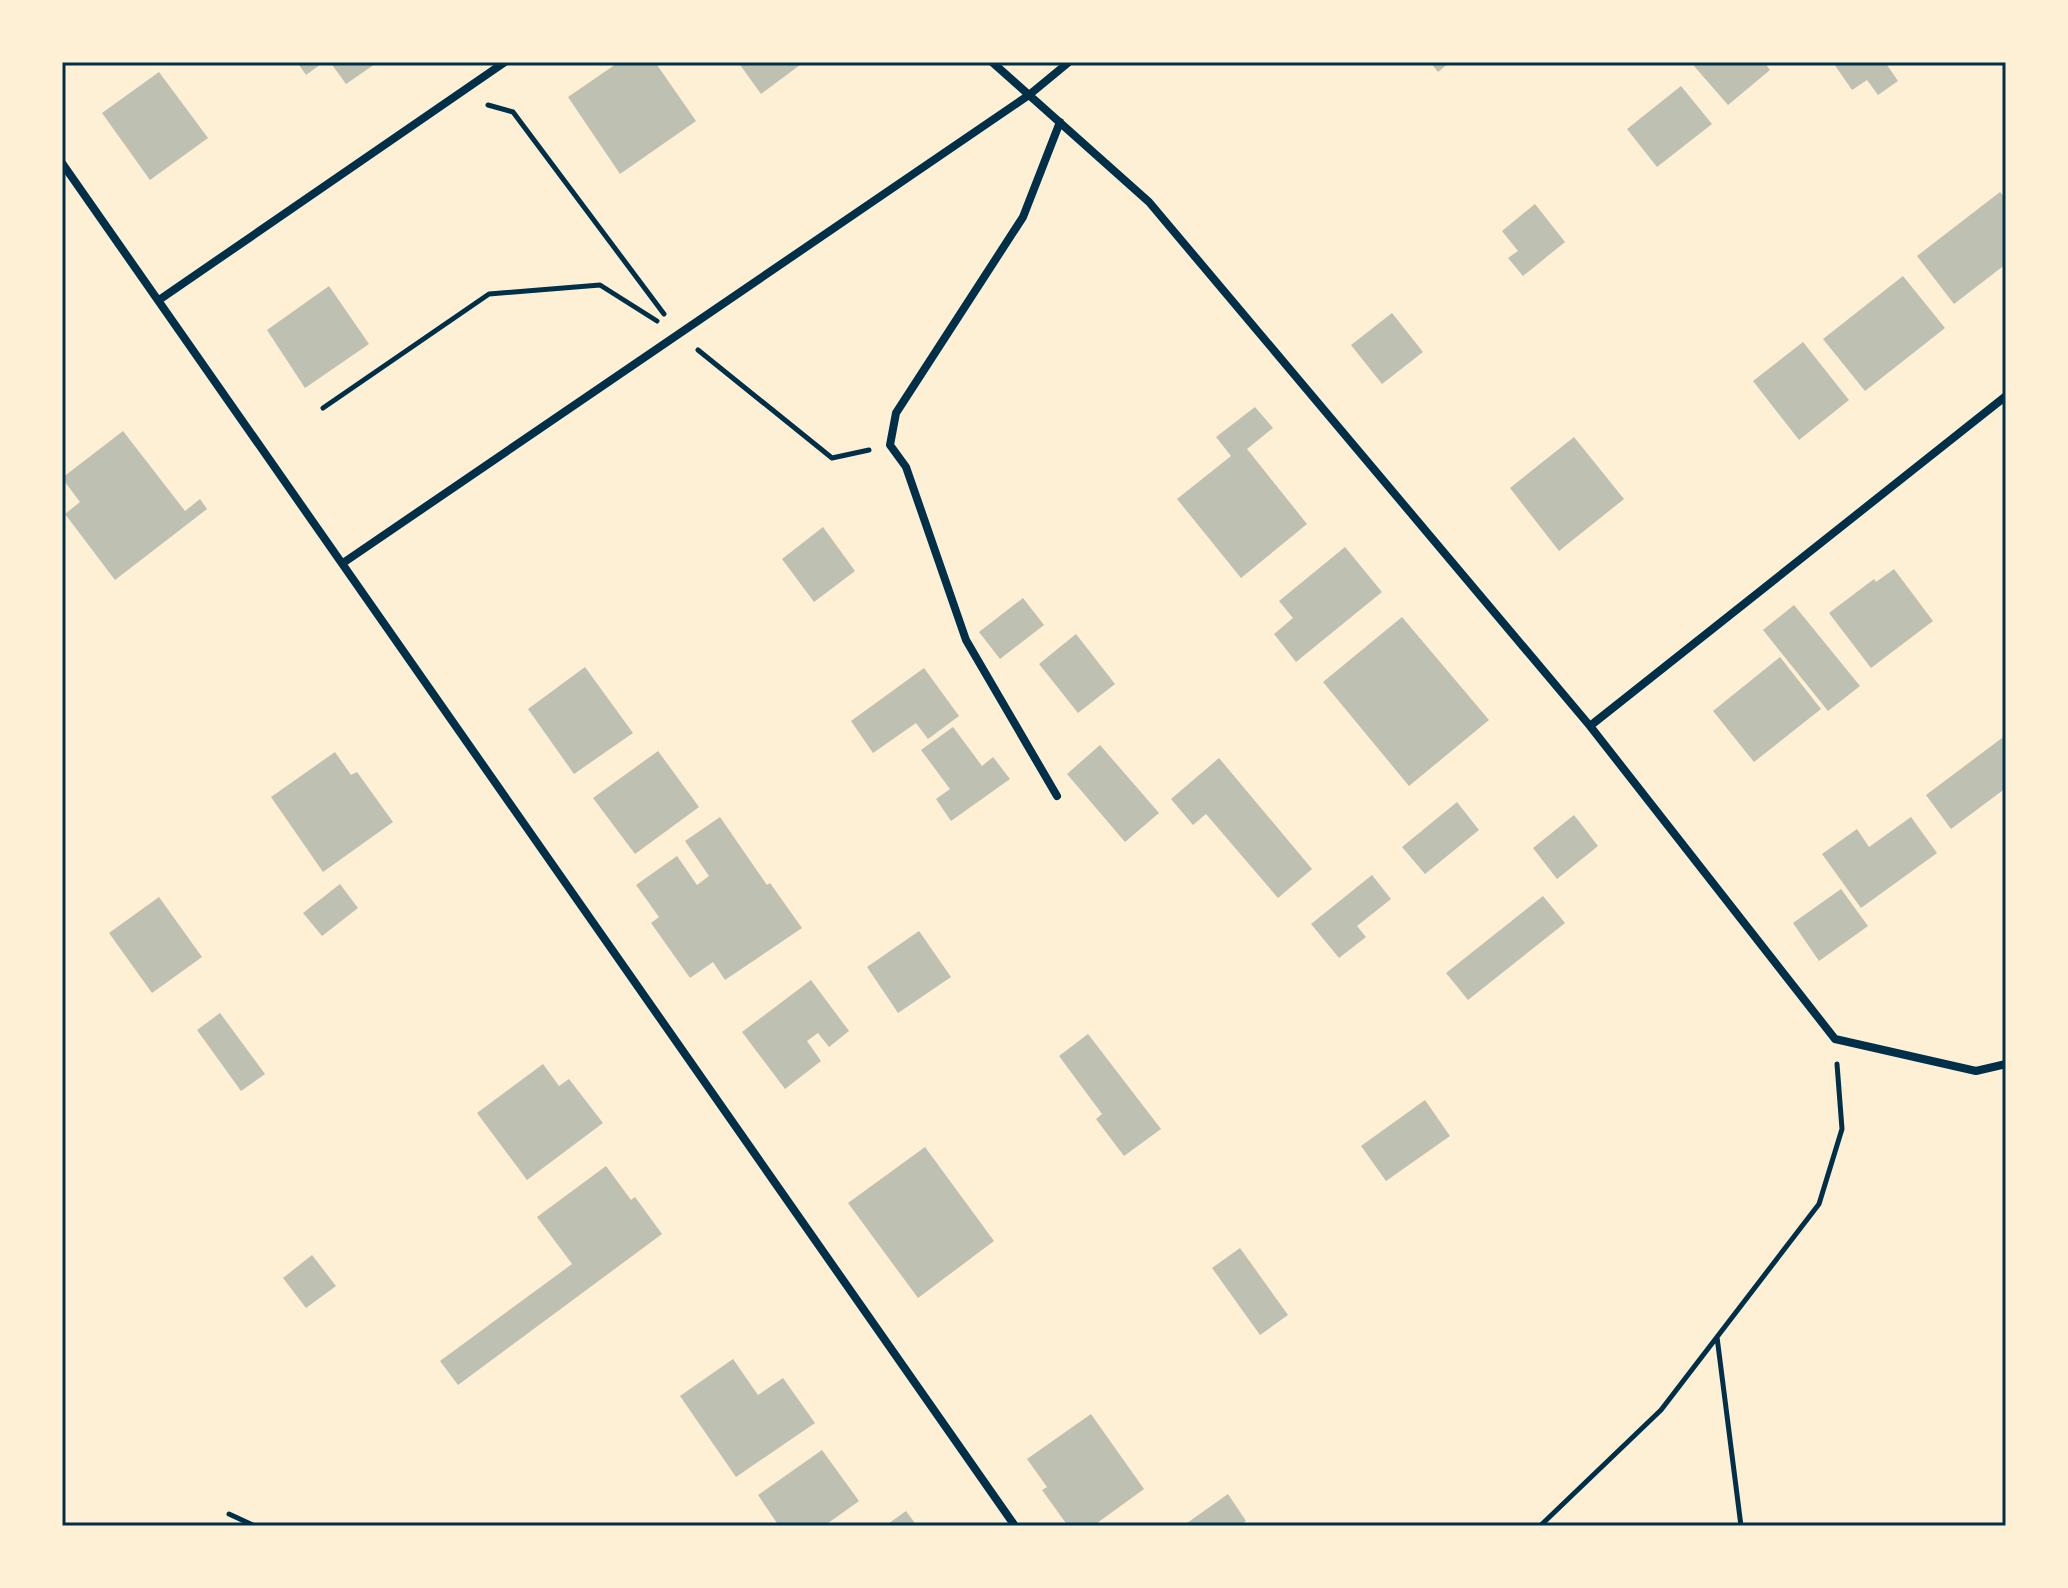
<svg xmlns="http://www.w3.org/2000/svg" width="2068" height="1588" viewBox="0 0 2068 1588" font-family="'Roboto Condensed',sans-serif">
	<rect width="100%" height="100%" fill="#fdf0d5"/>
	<path fill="#bec0b2" d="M297,62H324L306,75Z
		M330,62H378L346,84Z
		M619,62H655L696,121L620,174L568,97Z
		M738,62H804L761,94Z
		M1430,62H1450L1438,72Z
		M1698,62H1764L1770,70L1728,105L1694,66Z
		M1837,62H1885L1898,81L1878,95L1867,80L1852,90L1834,64Z
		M159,72L208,138L150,180L102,113Z
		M1681,86L1712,124L1657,167L1627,129Z
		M2000,192L2006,199V264L1954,304L1917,256Z
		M1535,204L1565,242L1523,276L1508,258L1518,251L1502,231Z
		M1903,276L1945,328L1865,391L1823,339Z
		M329,286L369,344L305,388L267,330Z
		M1392,313L1423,352L1382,384L1351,345Z
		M1803,342L1849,400L1799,440L1753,381Z
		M1255,407L1273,428L1247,449L1307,524L1241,578L1177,499L1231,456L1216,437Z
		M123,431L185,511L200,499L207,509L115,580L65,514L80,502L62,478Z
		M1574,437L1624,499L1559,551L1510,488Z
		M823,527L855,571L814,602L782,559Z
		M1345,547L1382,592L1296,662L1274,634L1293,618L1279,601Z
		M1894,569L1933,621L1871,668L1829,613L1874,579L1876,582Z
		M1023,598L1044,625L1000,659L979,632Z
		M1794,605L1860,686L1828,711L1763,630Z
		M1402,617L1489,720L1409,786L1323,682Z
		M1076,634L1115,684L1078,713L1039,664Z
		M1780,657L1821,709L1754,762L1713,711Z
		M585,667L633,733L574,774L528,709Z
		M924,668L959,716L928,739L916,723L873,753L851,721Z
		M953,727L982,766L993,757L1010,779L951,821L936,799L950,789L921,750Z
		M2006,735V788L1951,829L1926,795Z
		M1100,745L1159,813L1125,842L1067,774Z
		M658,751L699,807L635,854L593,798Z
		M335,752L351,775L357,772L393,822L323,872L271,797Z
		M1219,758L1312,869L1278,898L1206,814L1193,825L1171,799Z
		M1457,802L1479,830L1425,874L1402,847Z
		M1574,815L1598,846L1557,879L1533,848Z
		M720,817L767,885L770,883L802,928L725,980L713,962L690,978L651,923L659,917L636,885L677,856L697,885L709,876L685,841Z
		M1911,817L1937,853L1861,908L1822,854L1857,829L1869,847Z
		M1372,875L1391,899L1357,926L1366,937L1339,958L1311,924Z
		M340,884L358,908L322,936L303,913Z
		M1841,889L1868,926L1819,961L1793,923Z
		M1543,896L1565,923L1468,1000L1446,973Z
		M159,897L202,957L152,993L109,933Z
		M919,931L951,977L898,1013L867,967Z
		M811,980L849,1031L829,1047L818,1033L807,1041L821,1061L785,1089L742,1032Z
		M220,1013L265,1074L241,1091L197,1030Z
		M1088,1034L1161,1129L1124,1156L1096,1119L1102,1114L1059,1056Z
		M543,1064L559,1086L569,1079L603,1123L527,1180L477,1113Z
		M1425,1100L1450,1136L1386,1181L1361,1146Z
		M925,1147L994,1241L918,1298L848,1203Z
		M606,1166L631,1200L635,1197L662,1234L458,1385L440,1361L572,1264L537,1217Z
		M1240,1248L1288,1315L1260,1335L1212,1268Z
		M312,1255L336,1286L306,1308L283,1278Z
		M733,1359L758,1395L783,1378L815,1423L736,1477L680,1396Z
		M1091,1414L1144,1489L1093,1526H1068L1042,1490L1047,1487L1027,1459Z
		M822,1450L859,1501L824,1526H779L758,1495Z
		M1228,1494L1246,1521L1239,1526H1189L1187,1523Z
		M906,1511L917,1526H885Z"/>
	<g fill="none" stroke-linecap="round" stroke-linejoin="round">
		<path stroke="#003049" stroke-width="5" d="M488,105L513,112L664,314
			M698,350L832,458L869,450
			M323,408L489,294L600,285L657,321
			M1717,1337L1741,1526
			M229,1514L255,1526
			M1540,1526L1661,1410L1819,1204L1842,1129L1837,1064"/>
		<path stroke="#003049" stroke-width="8" d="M992,62L1149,202L1590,726L1835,1039L1976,1071L2006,1064
			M62,163L1015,1526
			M159,300L505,62
			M343,563L1029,95L1069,62
			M1590,726L2006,396
			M1057,796L966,640L906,467L890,445L896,413L1023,217L1060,122"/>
	</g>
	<rect width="2068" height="1588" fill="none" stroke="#fdf0d5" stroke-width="128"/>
	<rect x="64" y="64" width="1940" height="1460" fill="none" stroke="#003049" stroke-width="3"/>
</svg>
